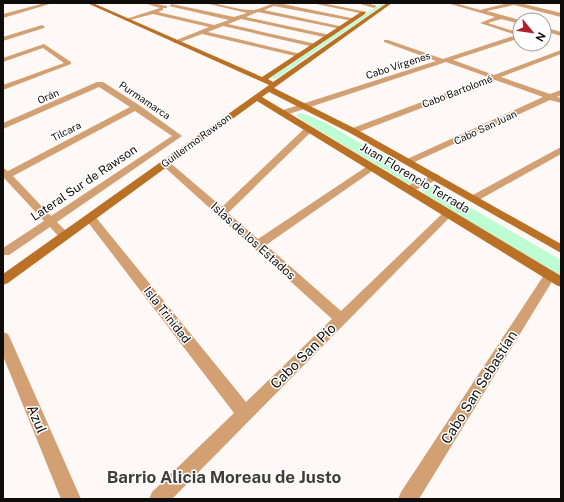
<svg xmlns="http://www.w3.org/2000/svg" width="564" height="502" viewBox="0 0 564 502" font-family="'Public Sans',sans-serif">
	<rect width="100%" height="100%" fill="#fef9f7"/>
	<path fill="#befcd3" d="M382,3H386L275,79L270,78Z
		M298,113L304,114L324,122L418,177L420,178L419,181L411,185L406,183L300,119L297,116Z
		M429,186L437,188L561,260V277L424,194L422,190Z"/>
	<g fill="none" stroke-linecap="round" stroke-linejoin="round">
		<path fill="#d3a074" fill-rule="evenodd" d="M45,3H53L3,18V14Z
			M144,3H153L167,6V8H163V10L158,12L214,25L229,20L169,6L172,4L234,17L247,13L205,3C221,3 237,10 251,10C261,10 269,3 278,3L356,19L353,21L274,6L264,10L344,27L341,29L258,12L246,17L330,35L331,36L328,38L241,19L228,24L316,44V46L314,47L223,26L208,32L301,54V56L299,57L202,34L178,43H174V41L209,27L153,14L126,21V19L160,8Z
			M312,3H322L367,12L364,14Z
			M357,3H367L377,6L374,8Z
			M447,3H455L480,10L508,3H520L561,13V17L514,5L487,11L520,20V24L501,19L488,23L520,33V38L453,60L494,75L561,50V54L501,77L550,94L561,90V95L557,97L561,98V103L550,100L408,165L405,164L403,162L405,160L543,97L495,80L356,133H350L349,131L350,129L488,77L446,62L286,115H283L279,113L280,111L436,61L384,42V40H388L443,59L516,35L480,23L495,17Z
			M42,25L45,27L44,28L3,41V37Z
			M544,27L561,32V36L544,31Z
			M44,44L71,62V64L3,90V85L64,63L43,48L3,62V58Z
			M97,82H103L139,105L182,136L57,222L70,235L68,238H60L50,227L9,255H3V248L44,221L3,177V168L8,171L130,107L99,87L3,129V123ZM135,111L172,136L51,216L13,176Z
			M309,126L313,129L312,131L228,213L258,239L369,165H375L377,167L375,169L266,245L341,311L445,211L449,210L454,213L172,499H149L152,492L234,413L84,217L90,214L94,215L246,402L332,319L160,163L162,161H168L222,207L306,127Z
			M561,147V154L477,201L473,202L468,199L469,197Z
			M435,174L439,175L440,177L439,179L413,191L409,192L404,189L405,187Z
			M550,271L554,272L556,275L419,499H398L401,492L546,272Z
			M3,332L8,334L10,338L81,499H61L3,356Z"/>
		<path fill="#bb7125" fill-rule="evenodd" d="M87,3H93L262,77L361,12H365V14L268,79L273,82L387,3H392L274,88L356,129L561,244V253L350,133L269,92L262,97L561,276V287L556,285L257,101L8,283L3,285V274L269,85Z"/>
	</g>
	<g text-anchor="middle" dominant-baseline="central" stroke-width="3" stroke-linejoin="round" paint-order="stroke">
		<g font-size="10" fill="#0e0d0c" stroke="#fff">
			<text transform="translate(398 65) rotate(-18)">Cabo Vírgenes</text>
			<text transform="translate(457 91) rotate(-21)">Cabo Bartolomé</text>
			<text transform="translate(48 96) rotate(-24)">Orán</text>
			<text transform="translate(145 100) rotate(34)">Purmamarca</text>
			<text transform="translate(485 127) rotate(-25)">Cabo San Juan</text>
			<text transform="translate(66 131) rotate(-27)">Tilcara</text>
			<text transform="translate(196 140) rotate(-36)">Guillermo Rawson</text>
		</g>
		<g font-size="12" fill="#0e0d0c" stroke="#fff">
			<text transform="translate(415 178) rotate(31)">Juan Florencio Terrada</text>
			<text transform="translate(84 183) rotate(-34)">Lateral Sur de Rawson</text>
			<text transform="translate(253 241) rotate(42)">Islas de los Estados</text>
			<text transform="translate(167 315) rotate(52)">Isla Trinidad</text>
		</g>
		<g font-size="14" fill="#0e0d0c" stroke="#fff">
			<text transform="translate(303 356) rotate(-45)">Cabo San Pío</text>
			<text transform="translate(479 387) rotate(-58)">Cabo San Sebastían</text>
			<text transform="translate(37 419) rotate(67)">Azul</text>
		</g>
		<g font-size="17" font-weight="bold" fill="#403d3b" stroke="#fff">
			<text x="224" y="477">Barrio Alicia Moreau de Justo</text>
		</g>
	</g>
	<rect width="564" height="502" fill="none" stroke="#0e0d0c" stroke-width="8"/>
	<g transform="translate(532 32) rotate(119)"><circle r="19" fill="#ffffff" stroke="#9f9e9e"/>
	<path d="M0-3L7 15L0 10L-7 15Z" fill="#b11f2c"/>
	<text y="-6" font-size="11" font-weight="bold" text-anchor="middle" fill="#0e0d0c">N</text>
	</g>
</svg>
